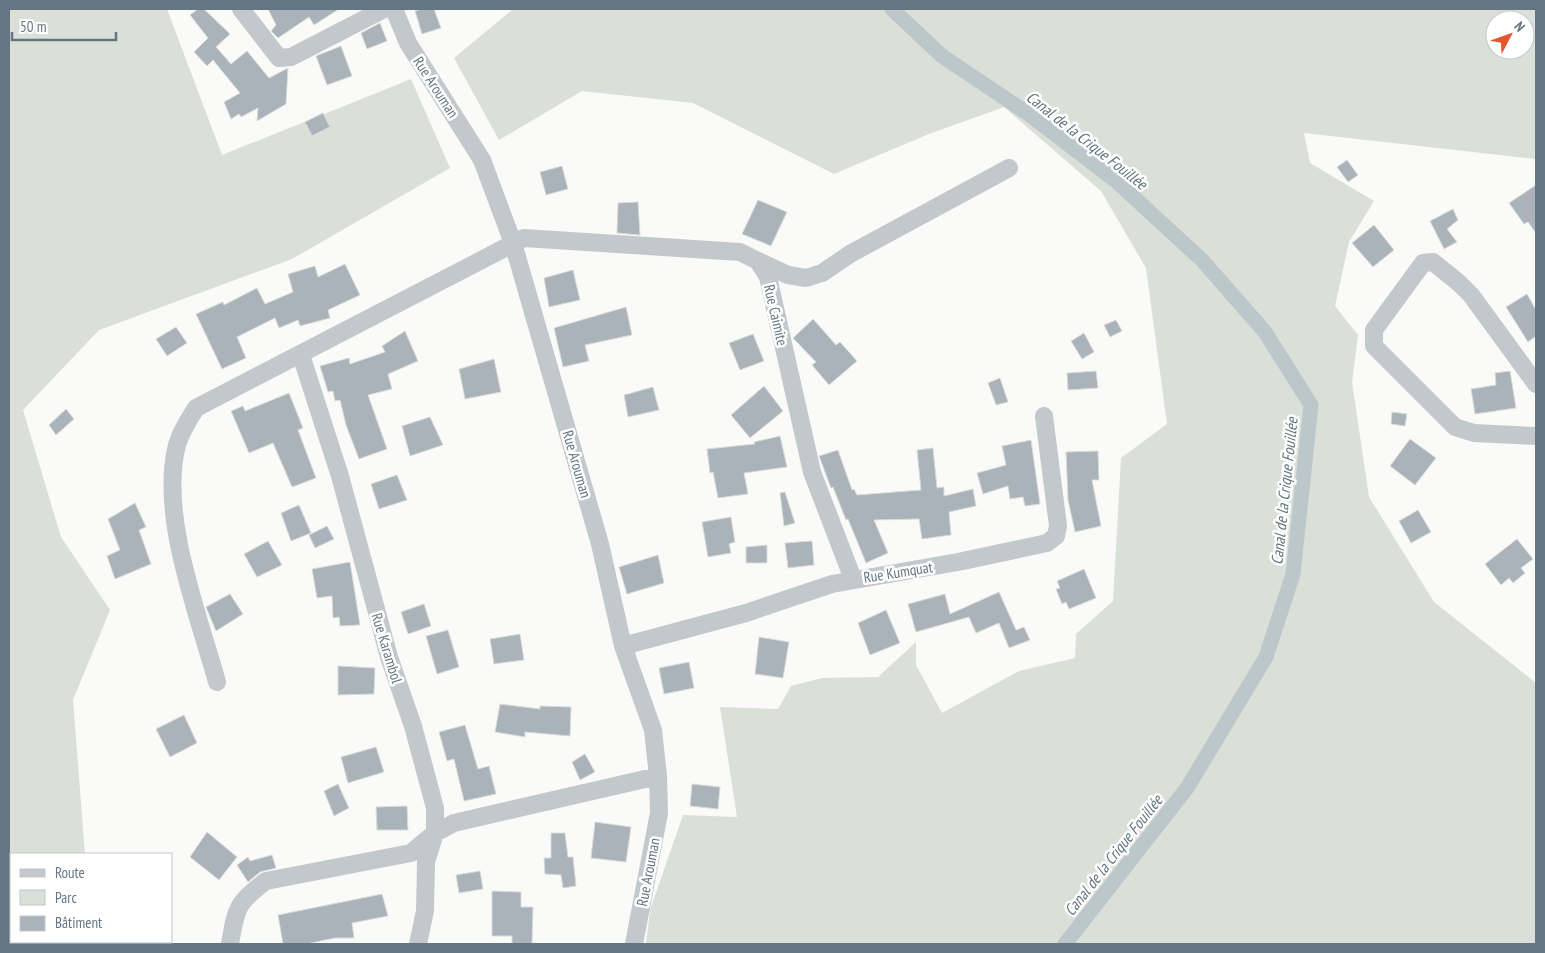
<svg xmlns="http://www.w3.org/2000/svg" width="1545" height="953" viewBox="0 0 1545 953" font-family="'PT Sans Narrow',sans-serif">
	<rect width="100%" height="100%" fill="#fafaf8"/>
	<path fill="#dadfd7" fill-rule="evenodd" d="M9,9H167L222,155L411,79L450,168L292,259L99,330L23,410L61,537L110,610L73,700L85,854H11V942H91V944H9Z
		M513,9H1536V159L1304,133L1310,163L1374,201L1349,242L1335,306L1358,335L1352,382L1369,497L1434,602L1536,683V944H646L650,910L683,815L737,817L720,707L778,709L791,686L822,678L878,677L916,642V665L942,713L1019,671L1075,658L1076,634L1113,601L1121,458L1167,424L1146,268L1101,191L1004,107L929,134L834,174L693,103L582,91L499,140L454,58ZM1495,20H1525V50H1495Z"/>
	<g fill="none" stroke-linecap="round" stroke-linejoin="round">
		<path stroke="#bbc7cb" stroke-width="15" d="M892,9L942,56L1030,115L1116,181L1202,260L1265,332L1311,405L1293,574L1266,657L1187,788L1065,944"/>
	</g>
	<path fill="#aab3b9" stroke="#dcdcda" d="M198,9H204L230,34L216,47L231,64L247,51L269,78L288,68L286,104L257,121L258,108L241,117L239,114L231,119L224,102L240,93L213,60L207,66L194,52L208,38L190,15Z
		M268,9H339L314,25L309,17L278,38L271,31L276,25Z
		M421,9H434L441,28L422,34L415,11Z
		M380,23L387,41L367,49L361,33Z
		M341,46L352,76L327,85L316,56Z
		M323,113L330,127L312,136L305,122Z
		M1347,160L1358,175L1348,182L1337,167Z
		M562,166L568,189L546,195L540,172Z
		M1536,185V233L1528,222L1524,224L1509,203Z
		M758,200L787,212L771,246L742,234Z
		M638,202L640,235L617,233L618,203Z
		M1453,209L1458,220L1447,229L1457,242L1444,249L1430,221Z
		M1374,225L1394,250L1373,267L1352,243Z
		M345,264L360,295L328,310L330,318L300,326L298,320L279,328L275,318L237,337L246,358L222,369L196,314L223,302L224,305L257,288L265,304L293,292L288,274L315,266L318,277Z
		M573,270L580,300L549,307L544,278Z
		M1527,294L1536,310V336L1528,342L1506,307Z
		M626,307L632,335L585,345L589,361L563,367L554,328Z
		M813,319L836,345L840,342L857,361L829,385L812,365L816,362L793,338Z
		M1116,320L1122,331L1110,337L1104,325Z
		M176,327L187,343L167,356L156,339Z
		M405,331L418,361L388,374L392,389L368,395L387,449L359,459L346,425L340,400L335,401L333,391L328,392L320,366L349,358L350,364L385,352L382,346Z
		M1084,333L1094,352L1082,359L1071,341Z
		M753,334L764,361L740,370L729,343Z
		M494,359L501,392L465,399L459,369Z
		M1096,371L1098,388L1068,390L1067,373Z
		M1510,371L1516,408L1475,414L1471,389L1496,385L1495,373Z
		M1000,378L1008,402L996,405L988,383Z
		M764,386L783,411L750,438L731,415Z
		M653,387L659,410L628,417L624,395Z
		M289,393L303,428L298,430L316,478L292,487L273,443L249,453L231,411L243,406L245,411Z
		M66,409L74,419L56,435L49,425Z
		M1392,412L1407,414L1405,426L1391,424Z
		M430,417L443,445L410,456L402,426Z
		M780,436L787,467L744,473L748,494L718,498L713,472L710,473L707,449L755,444L754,442Z
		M1410,439L1436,458L1415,485L1390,466Z
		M1031,440L1040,504L1025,506L1023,497L1010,499L1008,486L983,494L977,473L1006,465L1002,446Z
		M933,448L937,488L944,487V496L973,489L976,506L949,512L951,535L922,539L919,519L874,520L888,553L866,563L848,519L846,520L833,487L831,488L819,456L838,450L852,490L854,489L857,495L921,490L917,450Z
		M1098,451L1099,480H1092L1101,526L1075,532L1068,500L1066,452Z
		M397,475L407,500L379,509L371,484Z
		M785,492L795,523L784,526L780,493Z
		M135,503L146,527L139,530L151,564L115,579L107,556L120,550L108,519Z
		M299,505L311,533L291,541L281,513Z
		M1418,510L1431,532L1411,543L1399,521Z
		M731,517L735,542L729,544L731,553L708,557L702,522Z
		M327,526L334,539L315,548L309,535Z
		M1517,539L1533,559L1521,568L1525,573L1513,583L1509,578L1501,585L1485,564Z
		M268,541L282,565L257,577L244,554Z
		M812,541L814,565L788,568L785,543Z
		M767,545V563H746V547Z
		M658,555L664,583L627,594L619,567Z
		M350,562L360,625L340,626L339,617L333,618L332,596L317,598L312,569Z
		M1084,569L1096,598L1069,609L1066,602L1062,604L1056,589L1060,588L1057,581Z
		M999,592L1016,630L1024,627L1030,640L1009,648L999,623L976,633L969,617L916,632L908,604L945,594L950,614Z
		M230,594L243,614L216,631L206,607Z
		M424,604L431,626L408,634L401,612Z
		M886,610L900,643L870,655L858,623Z
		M448,630L459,667L437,674L426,636Z
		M520,634L524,660L494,664L490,639Z
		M759,637L789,642L783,678L755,674Z
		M689,662L694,688L664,694L659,668Z
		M338,666L375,668L374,694L338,695Z
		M500,704L540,709V706L571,707L570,736L525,732V737L495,732Z
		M184,715L197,743L170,757L156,729Z
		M465,725L478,769L489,766L496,794L464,801L454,759L447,761L439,732Z
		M376,747L384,772L348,783L341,757Z
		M585,754L595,772L580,780L572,762Z
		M338,784L349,808L334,816L324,791Z
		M692,784L720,787L718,809L690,806Z
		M407,806L408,830H377L376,807Z
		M595,822L631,827L626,862L591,858Z
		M207,832L237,857L219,880L190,857Z
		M551,833H565L568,857H573L576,886L563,888L561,875L545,874L544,858H551Z
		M272,855L276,868L260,872L248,882L237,865L248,857L250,861Z
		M480,871L483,889L459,893L456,875Z
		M492,891L521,892V907H533L532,944H512V936H492Z
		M382,894L388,916L352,923L354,938H335L306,944H283L278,915Z"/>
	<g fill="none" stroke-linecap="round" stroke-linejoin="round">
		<path stroke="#c3c8cc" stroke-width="18" d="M241,9L279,58L291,57L384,9
			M394,9L408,43L482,160L513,243L600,544L623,646L653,730L658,776L659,813L634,944
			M758,261L788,275L806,278L822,273L850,254L1009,168
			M301,355L340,476L389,657L413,726L435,808V833L426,862L425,911L418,944
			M1536,384L1471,295L1459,283L1433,262L1423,263L1374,330V346L1455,427L1474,433L1536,436
			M623,646L746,613L832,584L958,562L1047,543L1056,536L1058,526L1044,416
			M217,682C198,613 159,515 177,445C181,431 189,419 196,408L524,238L740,252L758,261L768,277L812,472L853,579
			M230,944C236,909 236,903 266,881L411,853L435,833L454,823L658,776"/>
	</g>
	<g text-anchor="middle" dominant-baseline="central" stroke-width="5" stroke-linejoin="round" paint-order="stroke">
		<g font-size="15" fill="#657683" stroke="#fff">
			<text transform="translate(436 87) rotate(57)">Rue Arouman</text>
			<text transform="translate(776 315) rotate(77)">Rue Caimite</text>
			<text transform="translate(577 464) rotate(74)">Rue Arouman</text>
			<text transform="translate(898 572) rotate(-9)">Rue Kumquat</text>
			<text transform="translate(387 648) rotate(73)">Rue Karambol</text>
			<text transform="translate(648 872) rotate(-79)">Rue Arouman</text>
		</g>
		<g font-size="16" font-style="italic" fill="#60757c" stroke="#fff">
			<text transform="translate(1087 140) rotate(38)">Canal de la Crique Fouillée</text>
			<text transform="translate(1284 491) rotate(-84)">Canal de la Crique Fouillée</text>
			<text transform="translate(1113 855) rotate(-52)">Canal de la Crique Fouillée</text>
		</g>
	</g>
	<rect width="1545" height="953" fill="none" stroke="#657683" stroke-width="20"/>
	<rect x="10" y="853" width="162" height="90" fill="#ffffff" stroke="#c1c8cd"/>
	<rect x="20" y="869" width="25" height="8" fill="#c3c8cc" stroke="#c1c8cd"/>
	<text x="55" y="878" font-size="15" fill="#657683">Route</text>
	<rect x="20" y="890" width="25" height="15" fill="#dadfd7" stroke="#c1c8cd"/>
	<text x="55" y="903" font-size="15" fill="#657683">Parc</text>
	<rect x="20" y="916" width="25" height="15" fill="#aab3b9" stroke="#c1c8cd"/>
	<text x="55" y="928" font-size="15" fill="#657683">Bâtiment</text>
	<g transform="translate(1510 35) rotate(49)"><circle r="24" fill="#ffffff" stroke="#c1c8cd"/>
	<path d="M0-4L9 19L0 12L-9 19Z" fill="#e4572e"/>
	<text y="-8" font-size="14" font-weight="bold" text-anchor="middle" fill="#657683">N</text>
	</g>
	<path d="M12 32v8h104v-8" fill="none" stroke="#657683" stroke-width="2.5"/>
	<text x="20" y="32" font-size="15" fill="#657683" stroke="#ffffff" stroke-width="4" paint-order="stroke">50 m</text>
</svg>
